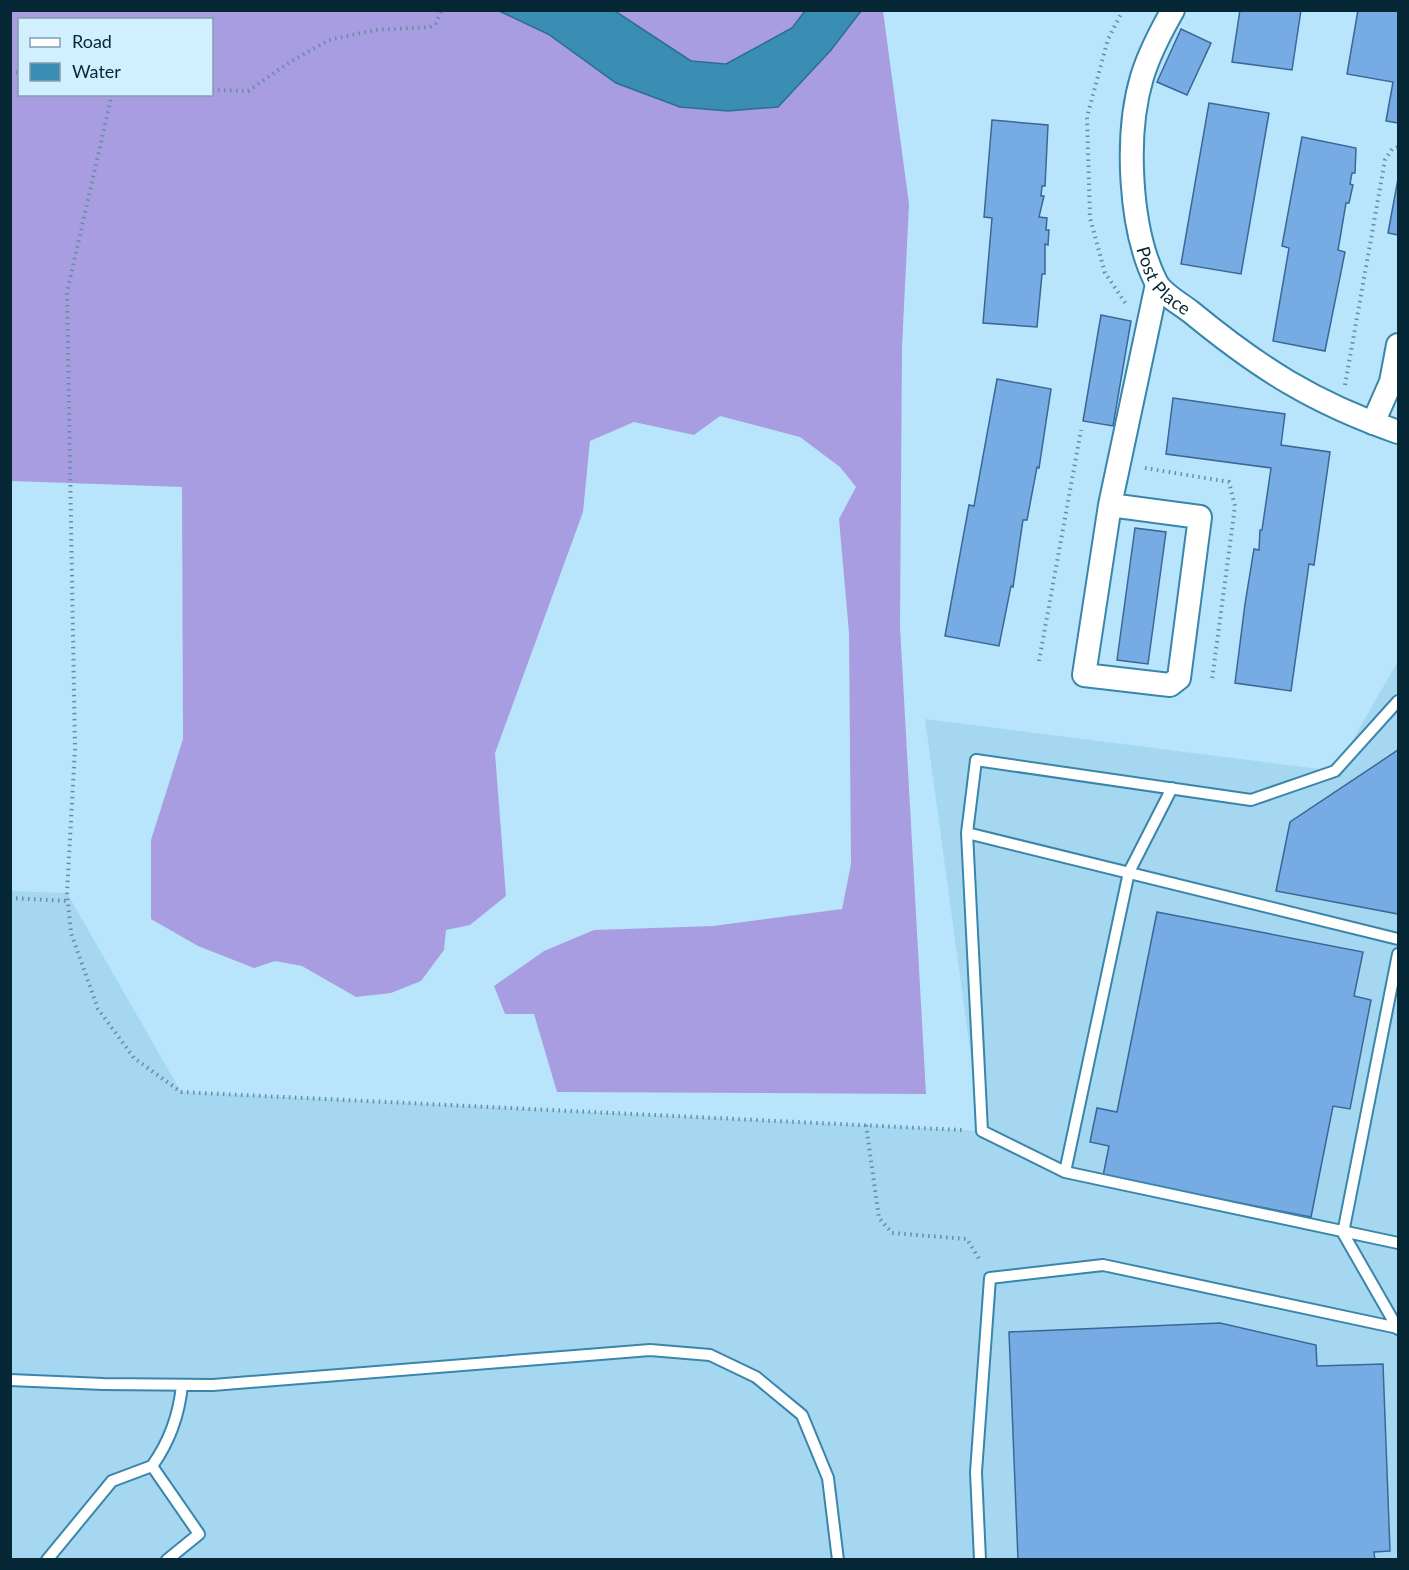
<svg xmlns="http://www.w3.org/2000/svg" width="1409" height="1570" viewBox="0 0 1409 1570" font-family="Lato,sans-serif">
	<rect width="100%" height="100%" fill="#b8e5fc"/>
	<path fill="#a6d7f0" d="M1398,661V1559L11,1560V891L67,893L181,1092L981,1131L925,719L1335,771Z"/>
	<path fill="#a89de1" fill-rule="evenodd" d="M11,11H883L909,204L902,347L900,627L926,1094L557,1092L534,1014H505L494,986L544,951L594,930L713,926L842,909L851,864L849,633L839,519L856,487L840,467L800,437L720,416L694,435L634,422L590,441L583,512L495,753L506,896L470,925L446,930L444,950L421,981L391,993L356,997L302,966L275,961L254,968L198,946L151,919V840L183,739L182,487L11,481ZM20,20H212V94H20Z"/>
	<path fill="#3a8eb4" stroke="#2a6f8e" stroke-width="1.5" d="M499,11H615L691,61L726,64L792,28L805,11H861L831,50L778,107L728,111L680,107L616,83L548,34Z"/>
	<path fill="#77abe3" stroke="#396798" stroke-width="1.5" d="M1240,10H1301L1292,70L1232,62Z
		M1358,10H1398V123L1386,121L1393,82L1347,74Z
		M1181,29L1211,43L1187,95L1157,82Z
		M1209,103L1269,113L1241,274L1181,264Z
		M992,120L1048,125L1045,186H1042L1041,196H1044L1039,217L1047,218L1046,230H1049L1048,245L1045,244V274H1042L1037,327L983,323L992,218L984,217Z
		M1302,137L1356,148L1355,173H1352L1350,184L1353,185L1349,203H1346L1338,250L1345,252L1325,351L1273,341L1289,248L1282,246Z
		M1398,179V235L1388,233Z
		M1101,315L1131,321L1113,426L1083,421Z
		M997,379L1051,389L1039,468L1037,467L1027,520H1023L1013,587L1011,586L999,646L945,636L969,505L974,506Z
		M1173,398L1285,414L1281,445L1330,452L1314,565L1309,564L1291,691L1235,683L1245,604L1254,549L1259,550L1260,530H1262L1271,468L1166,454Z
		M1135,528L1166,532L1148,664L1117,660Z
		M1398,750V914L1276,891L1290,822Z
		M1157,912L1363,952L1354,996L1371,1000L1350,1109L1333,1106L1311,1217L1103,1176L1109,1146L1090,1142L1097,1108L1117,1112Z
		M1220,1323L1316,1345L1317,1366L1383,1364L1390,1551L1374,1552L1375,1560H1018L1009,1332Z"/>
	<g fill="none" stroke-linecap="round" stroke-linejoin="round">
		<defs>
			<path id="lane" d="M1398,701L1335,771L1251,800L976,760L967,833L982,1131L1065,1172L1398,1243
				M967,833L1398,939
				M1398,954L1343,1233L1398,1329
				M1065,1172L1129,872L1172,788
				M10,1380L103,1384L213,1385L650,1350L710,1355L756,1377L802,1415L828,1478L838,1560
				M47,1560L112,1481L152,1466
				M167,1560L199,1534L152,1466C170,1441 179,1416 182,1385
				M980,1560L976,1472L990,1278L1103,1265L1398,1328"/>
			<g id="street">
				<path id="s1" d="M1173,10C1161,31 1149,54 1142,77C1125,134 1129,228 1156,282C1162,294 1181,304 1191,312C1259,368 1314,403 1398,432"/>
				<path d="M1373,423L1391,382L1398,345"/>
				<path d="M1110,505L1200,517L1179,678L1170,685L1084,675L1110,505L1157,284"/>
			</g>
		</defs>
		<use href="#lane" stroke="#3986aa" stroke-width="14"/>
		<use href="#street" stroke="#3986aa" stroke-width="26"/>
		<path stroke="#668ea1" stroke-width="4" stroke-dasharray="1.5 4.5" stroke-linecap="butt" d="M1123,10L1108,39L1087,117L1090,218L1105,273L1126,304
			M10,73L20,72
			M212,90L248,91L290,62L329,40L375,30L430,27L436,23L442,10
			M112,94L67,292L75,749L67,893L71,933L98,1009L134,1058L181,1092L962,1130
			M1345,385L1385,160L1392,149L1398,147
			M1145,468L1229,482L1235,506L1212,680
			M1039,661L1081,430
			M10,898L68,901
			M866,1125L879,1218L892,1233L967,1239L981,1262"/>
		<use href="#lane" stroke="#fff" stroke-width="10"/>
		<use href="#street" stroke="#fff" stroke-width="22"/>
	</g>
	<g text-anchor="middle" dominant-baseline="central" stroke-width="4.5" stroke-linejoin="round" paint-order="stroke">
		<g font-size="18" fill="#052736" stroke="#d2efff">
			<text stroke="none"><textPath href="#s1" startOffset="286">Post Place</textPath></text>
		</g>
	</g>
	<rect width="1409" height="1570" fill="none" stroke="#052736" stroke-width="24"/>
	<rect x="18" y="18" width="195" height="78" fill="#d2efff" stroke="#809faf" stroke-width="1.5"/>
	<rect x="30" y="38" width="30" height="9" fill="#ffffff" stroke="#809faf" stroke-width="1.5"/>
	<text x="72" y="48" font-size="18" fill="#052736">Road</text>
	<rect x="30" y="63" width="30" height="18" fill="#3a8eb4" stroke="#809faf" stroke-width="1.5"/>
	<text x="72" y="78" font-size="18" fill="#052736">Water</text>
</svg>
